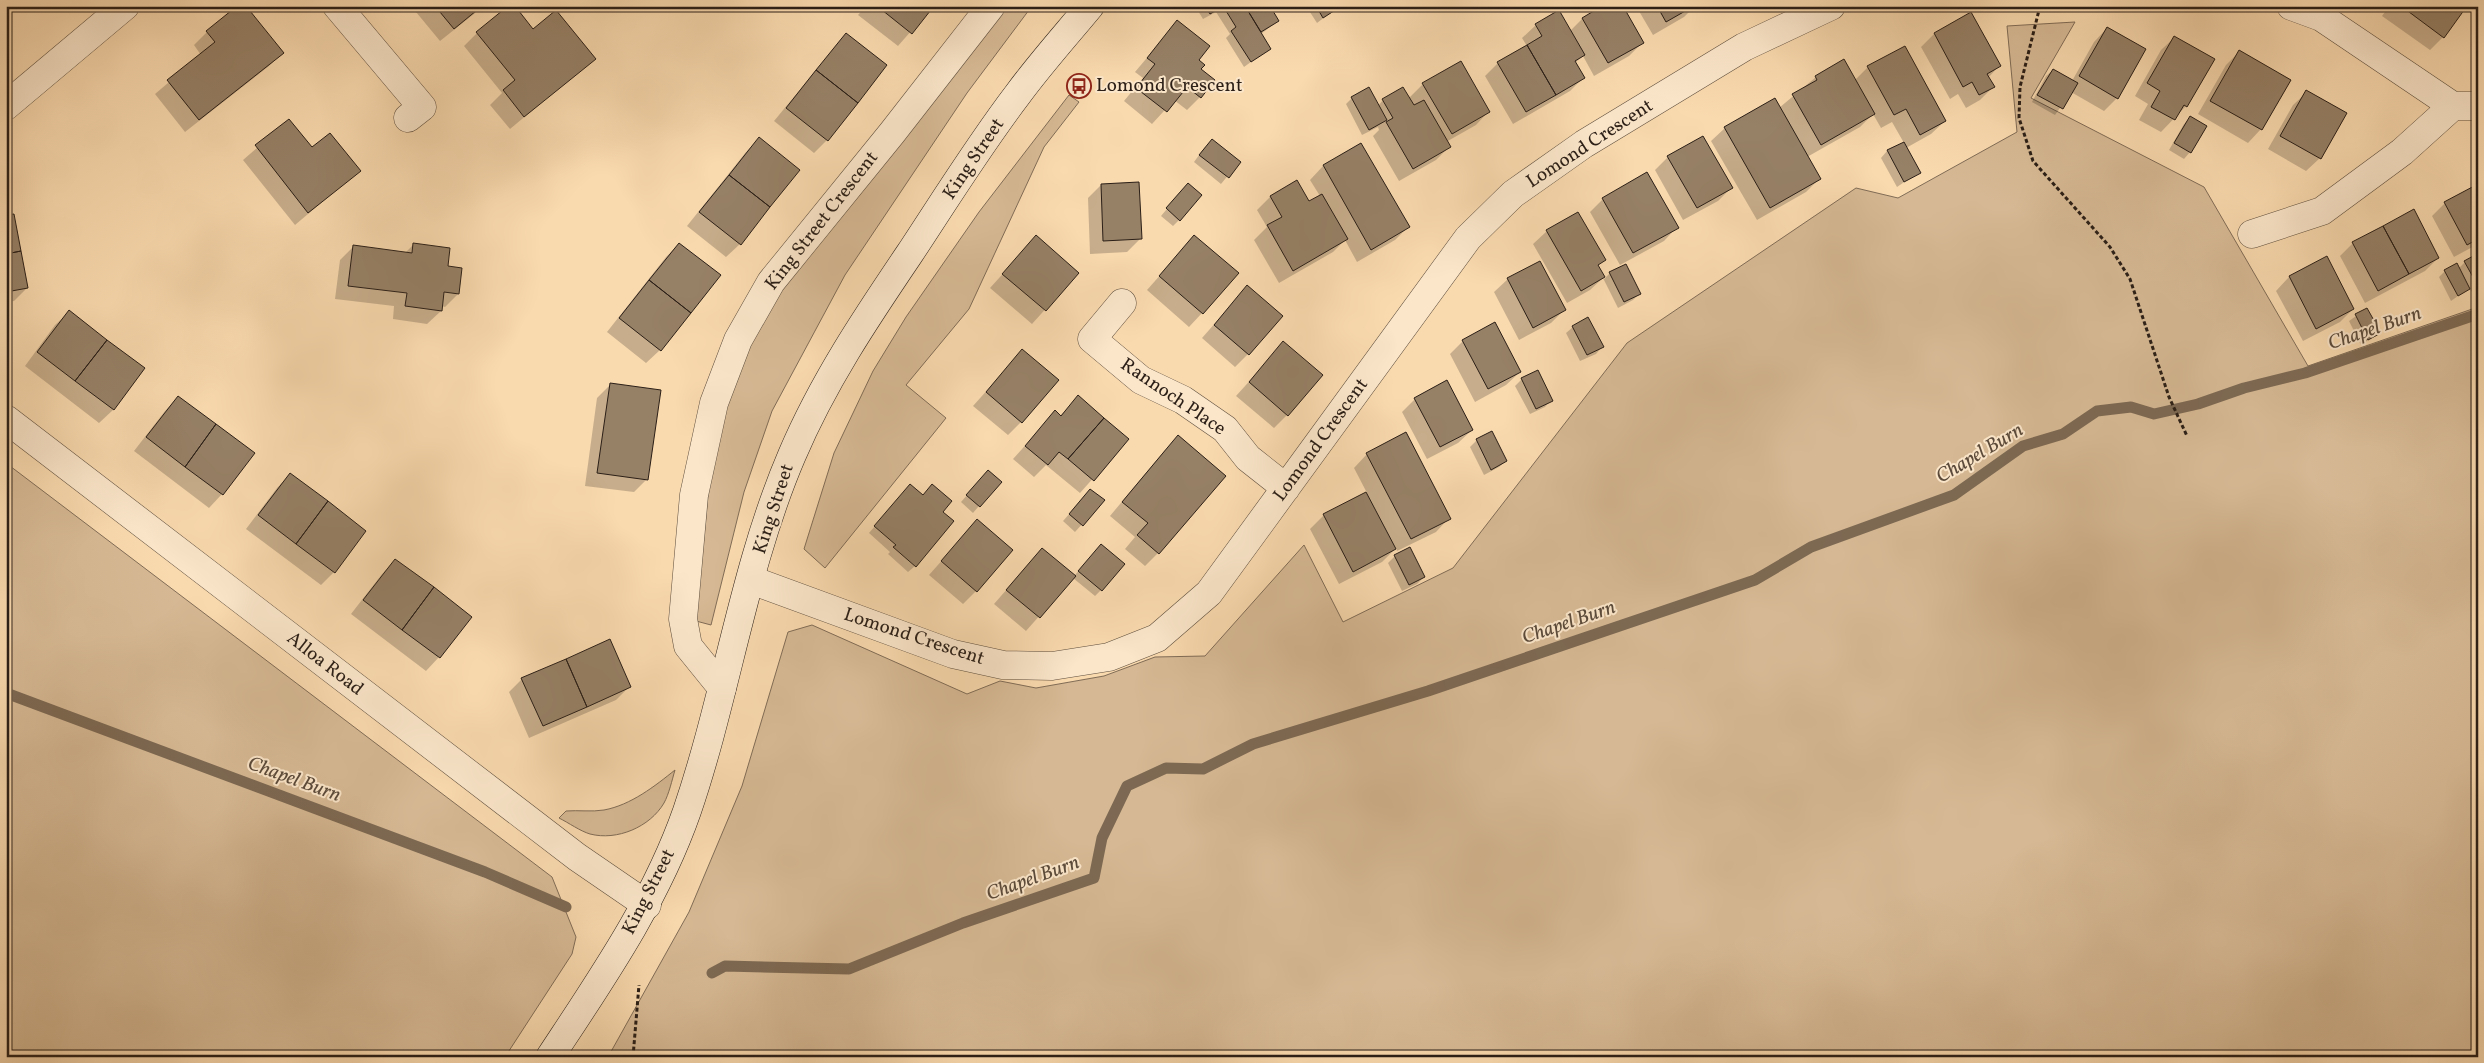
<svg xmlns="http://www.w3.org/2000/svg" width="2484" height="1063" viewBox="0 0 2484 1063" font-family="Vollkorn,serif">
	<rect width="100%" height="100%" fill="#f9d9ae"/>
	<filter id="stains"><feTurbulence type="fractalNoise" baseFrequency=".004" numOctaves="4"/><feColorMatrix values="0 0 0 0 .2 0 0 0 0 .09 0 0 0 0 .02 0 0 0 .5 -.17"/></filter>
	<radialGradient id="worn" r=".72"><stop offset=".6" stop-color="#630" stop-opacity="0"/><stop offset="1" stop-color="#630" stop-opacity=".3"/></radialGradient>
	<path fill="#d6b994" stroke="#806c56" d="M1005,6H1032L967,93L845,275L772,411L744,492L711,625L696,621L711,462L730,386L752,333L790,275Z
		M2075,22L2031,98L2204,187L2308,366L2478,307V1057H608L689,912L742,786L788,632L812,625L967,694L1000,681L1036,688L1104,676L1155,657L1205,656L1304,545L1343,622L1453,568L1627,343L1856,188L1898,198L2017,132L2007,26Z
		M1069,95L1079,102L1044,147L969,309L906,385L946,418L825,568L804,549L834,453L873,371L906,317L979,212Z
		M6,463L552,877L576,937L572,954L505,1057H6Z
		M675,770C672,780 669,794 664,803C650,827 617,841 590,834C580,831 569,823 559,818L566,811C578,810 592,812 604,810C631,805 655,786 675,770Z"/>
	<path fill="#0003" d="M411,6H484L440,41Z
		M866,6H933L898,46L858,15Z
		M1195,6H1268L1278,21L1261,34L1270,48L1244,67L1226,38L1230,34L1216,12L1203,19Z
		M1306,6H1338V7L1317,23Z
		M1636,6H1695L1684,17L1653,35Z
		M2389,6H2466L2443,37L2430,50L2382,16Z
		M1582,19L1642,43L1629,56L1594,76L1583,56L1575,63L1584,77L1570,91L1513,124L1485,76L1498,63L1527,46L1522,38L1536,25L1570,31Z
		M1177,22L1197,60L1200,97L1187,110L1174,100L1152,124L1124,101L1143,78L1135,72Z
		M2107,28L2117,98L2104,111L2071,92L2055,115L2032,102L2046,76L2053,70L2072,81L2094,42Z
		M533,30L594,59L510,129L490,105L502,93L464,46L477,33Z
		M207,32L282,53L269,66L185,132L155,94L201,55L194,45Z
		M846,34L827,140L814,153L774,121Z
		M1934,34L1999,66L1988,78L1993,87L1980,100L1966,108L1958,94L1950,99L1921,47Z
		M2175,37L2186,106L2161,132L2139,120L2148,104L2135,96L2161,50Z
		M2239,52L2261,129L2248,143L2198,114L2226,65Z
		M1844,61L1855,80L1868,67L1945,121L1931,134L1906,148L1919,172L1897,187L1881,158L1887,151L1904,143L1892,122L1881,128L1873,114L1860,127L1807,157L1819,179L1806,192L1757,220L1711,141L1725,128L1774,100L1779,108L1816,77Z
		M1423,84L1489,111L1476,125L1446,142L1449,147L1436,160L1399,181L1373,136L1379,130L1378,127L1362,135L1346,104L1352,98L1378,106L1383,100L1409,98Z
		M2307,92L2320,158L2306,171L2268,149L2293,105Z
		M2190,118V152L2184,159L2169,150L2184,124Z
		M289,120L312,149L359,171L295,225L243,160Z
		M759,139L799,170L740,244L726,257L687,226L746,152Z
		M1361,145L1408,227L1395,240L1357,262L1345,240L1333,252L1279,283L1254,240L1267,227L1257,210L1270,197L1309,202L1320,196L1310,180L1323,166Z
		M1205,147L1239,162L1221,184L1194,162Z
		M1668,157L1731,188L1718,201L1683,220L1655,170Z
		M1101,185L1140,239L1127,252L1090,254L1088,198Z
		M2478,186V244L2454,257L2432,216L2445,203Z
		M1182,191L1179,220L1173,226L1161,216Z
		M1603,199L1677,227L1664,241L1620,265L1590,212Z
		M6,216L27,288L14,301L6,302Z
		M1547,231L1604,260L1597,267L1604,279L1610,273L1639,294L1633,300L1618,308L1603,278L1590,290L1567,303L1533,244Z
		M1036,237L1078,273L1032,324L990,288Z
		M1194,237L1202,313L1189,327L1147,290Z
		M2353,243L2438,258L2425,271L2365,303L2340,256Z
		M414,244L446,267L458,294L445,307L441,306V311L427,324L393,319L394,306L335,299L340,260L353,247L405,253Z
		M679,244L660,350L646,363L607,332L666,257Z
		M2326,258L2353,309L2340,322L2303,341L2276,291L2289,277Z
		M2478,258V289L2472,292L2469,288L2451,301L2439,277L2445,271L2458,269L2465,262Z
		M1539,263L1564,310L1551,323L1519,340L1494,292L1508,279Z
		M1247,287L1248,354L1235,367L1202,338Z
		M2366,309L2379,333L2361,345L2349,321Z
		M69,312L144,369L113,410L99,423L25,366L55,325Z
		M1573,327L1602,347L1596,354L1580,361L1566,333Z
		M1463,341L1520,372L1506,385L1475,402L1450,354Z
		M1284,343L1287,415L1274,428L1236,396Z
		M1022,351L1021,422L1008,435L973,406Z
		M1522,379L1551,400L1545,407L1530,414L1515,386Z
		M610,385L647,479L634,492L585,486L597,398Z
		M178,397L253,453L222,494L209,508L134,451L165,411Z
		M1078,397L1128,439L1080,493L1046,465L1034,477L1013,459L1055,412L1060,416Z
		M1415,399L1472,430L1458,443L1427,459L1402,412Z
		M1492,433L1506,461L1499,467L1484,475L1470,447L1477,440Z
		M1165,450L1158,553L1145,566L1125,549L1135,537L1110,516Z
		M1367,454L1449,518L1436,532L1397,551L1396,548L1382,562L1339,584L1310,529L1324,515L1367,493L1354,468Z
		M290,474L365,531L334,572L321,585L246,529L277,488Z
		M982,478L979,506L973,513L961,502Z
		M904,492L941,512L915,566L908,572L888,554L890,552L869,533Z
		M1084,497L1103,501L1075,532L1063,521Z
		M977,521L976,591L963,604L929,575Z
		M1042,549L1074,576L1095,552L1101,590L1095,596L1073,578L1026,631L994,604Z
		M1395,556L1424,577L1417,584L1402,591L1388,563Z
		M395,560L439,657L426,671L351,614L382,574Z
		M522,679L629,687L616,700L529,738L509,692Z"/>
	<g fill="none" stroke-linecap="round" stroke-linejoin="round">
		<path stroke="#7d6953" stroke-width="11" d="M6,693L485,872L566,907
			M712,973L725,966L849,969L963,923L1094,878L1102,838L1127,786L1166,768L1203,769L1253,744L1428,691L1755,580L1811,547L1954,495L2023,446L2063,434L2097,411L2131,407L2154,414L2198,404L2244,388L2305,373L2478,314"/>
	</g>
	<path fill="#968066" stroke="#2b1f17" d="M237,6H246L284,53L199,120L167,80L215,42L206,31Z
		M435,6H482L454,29Z
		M508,6H515L533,29L556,10L596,59L524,117L503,90L515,80L476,32Z
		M877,6H934L912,34Z
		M1205,6H1223L1210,14Z
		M1223,6H1245L1271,49L1251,62L1231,31L1236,27Z
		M1245,6H1270L1279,21L1261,32Z
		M1316,6H1339L1340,7L1323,18Z
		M1602,6H1623L1644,43L1608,63L1582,18Z
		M1657,6H1694L1666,22Z
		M2401,6H2467L2444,38Z
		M1559,10L1585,55L1575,61L1585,78L1556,95L1527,45L1542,36L1535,24Z
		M1971,12L2001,66L1987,74L1995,87L1979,95L1972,82L1963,87L1934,33Z
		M1177,20L1210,46L1199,60L1205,65L1201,69L1215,80L1201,98L1187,87L1167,112L1136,88L1155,64L1147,58Z
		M2107,27L2146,49L2118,99L2079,76Z
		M846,33L887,65L858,103L816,70Z
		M2174,36L2215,59L2187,107L2184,105L2175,120L2151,107L2160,91L2147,83Z
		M1527,45L1556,95L1526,112L1497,62Z
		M1905,46L1946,121L1920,135L1906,109L1894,115L1867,66Z
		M2239,50L2291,80L2262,130L2210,101Z
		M1844,59L1875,114L1821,145L1792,94L1817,80L1815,76Z
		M1461,61L1490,112L1452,134L1422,83Z
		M2053,69L2078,83L2063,109L2037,95Z
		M816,70L858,103L828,141L786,108Z
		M1369,87L1387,120L1369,130L1351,97Z
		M1403,87L1414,105L1424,100L1451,147L1413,169L1386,122L1393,118L1382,99Z
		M2306,90L2347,113L2321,159L2280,136Z
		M1775,98L1821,179L1770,208L1724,127Z
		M2190,116L2207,126L2191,153L2174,143Z
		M289,119L312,147L330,133L361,171L308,213L255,145Z
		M1703,136L1733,188L1697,208L1667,156Z
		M759,137L800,170L770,207L729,175Z
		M1212,139L1241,162L1229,178L1199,155Z
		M1904,142L1921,173L1904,182L1887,150Z
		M1361,143L1410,227L1371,250L1323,165Z
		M1647,172L1679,228L1633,253L1602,198Z
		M729,175L770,207L741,245L699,212Z
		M1297,180L1309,201L1322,194L1348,239L1293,271L1267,225L1282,217L1270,196Z
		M1139,182L1142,239L1103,241L1101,184Z
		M1188,183L1202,195L1180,221L1166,208Z
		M2478,184V239L2467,245L2444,202Z
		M2414,209L2439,258L2409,274L2383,226Z
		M1578,212L1606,260L1598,265L1605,277L1581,291L1546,230Z
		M14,214L21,251L6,254V215Z
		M2383,226L2409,274L2378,291L2352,242Z
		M1036,235L1079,273L1046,311L1002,274Z
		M1194,235L1239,273L1203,314L1159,276Z
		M413,243L450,248L448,266L462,268L459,294L444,292L442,311L405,306L407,293L348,286L353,245L412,253Z
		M679,243L721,275L691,313L649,280Z
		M21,251L28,288L6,292V254Z
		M2477,254L2478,256V286L2464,261Z
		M2327,256L2354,309L2316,329L2289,276Z
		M1540,261L1566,310L1533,328L1507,278Z
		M2457,263L2470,289L2458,296L2444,270Z
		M1626,264L1641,294L1624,302L1609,272Z
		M649,280L691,313L661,351L619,318Z
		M1247,285L1283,316L1249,355L1214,325Z
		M2367,308L2381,333L2368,340L2355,314Z
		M69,310L107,340L75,381L37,352Z
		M1588,317L1604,347L1587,355L1572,326Z
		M1495,322L1521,372L1488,389L1462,340Z
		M107,340L145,368L114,410L75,381Z
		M1283,341L1323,375L1288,416L1249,382Z
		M1022,349L1059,380L1022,423L986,392Z
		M1538,370L1553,401L1536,409L1521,378Z
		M1447,380L1473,430L1440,447L1414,398Z
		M610,383L661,390L648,480L597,473Z
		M1078,395L1104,418L1068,459L1059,452L1048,465L1025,446L1055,410L1061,416Z
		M178,396L216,424L185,467L146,437Z
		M1104,418L1129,439L1094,481L1068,459Z
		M216,424L255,453L223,495L185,467Z
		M1492,431L1507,461L1491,470L1476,439Z
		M1406,432L1451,519L1411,539L1366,453Z
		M1178,435L1226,476L1159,554L1137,535L1148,523L1122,502Z
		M988,470L1002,482L980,507L966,495Z
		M290,473L328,501L296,544L258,515Z
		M910,484L923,495L932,484L952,501L943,512L954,521L916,567L893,547L896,545L874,526Z
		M1090,489L1105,500L1083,526L1069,514Z
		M1366,492L1396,549L1353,572L1323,514Z
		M328,501L366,531L335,573L296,544Z
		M977,519L1013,550L977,592L941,561Z
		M1101,544L1125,564L1102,591L1078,571Z
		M1410,547L1425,577L1409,585L1394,555Z
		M1042,548L1076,576L1040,618L1006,590Z
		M395,559L434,587L402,630L363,600Z
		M434,587L472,617L440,658L402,630Z
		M610,639L631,687L587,707L566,659Z
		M566,659L587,707L543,726L521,678Z"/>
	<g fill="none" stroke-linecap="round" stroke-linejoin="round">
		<defs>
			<path id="minor" d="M337,6L422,107L408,118
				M2291,6L2321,17L2453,106H2478
				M6,106L125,6
				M2252,234L2322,211L2402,152L2453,106
				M1122,303L1092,339L1141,380L1183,400L1225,429L1248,458L1286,488
				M6,419L577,857L647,905
				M751,580L953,654L1003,665L1052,666L1109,657L1157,638L1209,593L1468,238L1513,194L1584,144L1744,47L1831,6
				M722,688L688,646L683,619L694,495L714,403L738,340L771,282L892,133L991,6"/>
			<path id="secondary" d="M550,1057C602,978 656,900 687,811C727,694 743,569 792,455C823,382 866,318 910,253C945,200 979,145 1018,94C1040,64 1066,35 1090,6"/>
		</defs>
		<use href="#minor" stroke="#5e4e3d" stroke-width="29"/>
		<use href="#secondary" stroke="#2b1f17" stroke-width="29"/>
		<path stroke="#2b1f17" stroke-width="3" stroke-dasharray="4 2.5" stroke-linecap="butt" d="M2040,6L2020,87L2019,118L2033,161L2110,247L2130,279L2169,397L2187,436
			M633,1057L639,985"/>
		<use href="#minor" stroke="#fbe6ca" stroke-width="28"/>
		<use href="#secondary" stroke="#fbe6ca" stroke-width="28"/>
	</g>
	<defs>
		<symbol id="bus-ring" viewBox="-11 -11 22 22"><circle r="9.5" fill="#fbe6ca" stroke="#8f2418" stroke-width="1.5"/><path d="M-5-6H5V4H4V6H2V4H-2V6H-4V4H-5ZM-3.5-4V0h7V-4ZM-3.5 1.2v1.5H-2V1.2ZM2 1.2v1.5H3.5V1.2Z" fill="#8f2418"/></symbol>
	</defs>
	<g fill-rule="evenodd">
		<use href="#bus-ring" x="1065" y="72" width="28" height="28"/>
	</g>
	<g text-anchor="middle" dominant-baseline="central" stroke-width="4" stroke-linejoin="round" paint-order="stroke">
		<g font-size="19" fill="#2b1f17" stroke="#fbe6ca" text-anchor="start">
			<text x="1096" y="86">Lomond Crescent</text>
		</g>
		<g font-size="19" fill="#2b1f17" stroke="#fbe6ca">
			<text transform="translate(1590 144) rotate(-33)">Lomond Crescent</text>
			<text transform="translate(974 159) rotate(-56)">King Street</text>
			<text transform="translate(822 221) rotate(-52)">King Street Crescent</text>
			<text transform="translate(1173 397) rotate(34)">Rannoch Place</text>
			<text transform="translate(1321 440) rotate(-54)">Lomond Crescent</text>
			<text transform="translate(774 509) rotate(-72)">King Street</text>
			<text transform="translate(914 637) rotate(18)">Lomond Crescent</text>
			<text transform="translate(325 664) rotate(38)">Alloa Road</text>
			<text transform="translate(649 892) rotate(-63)">King Street</text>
		</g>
		<g font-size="20" font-style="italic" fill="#5b4a3a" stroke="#fbe6ca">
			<text transform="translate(2375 329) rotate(-19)">Chapel Burn</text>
			<text transform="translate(1980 454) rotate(-31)">Chapel Burn</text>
			<text transform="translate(1569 623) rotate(-19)">Chapel Burn</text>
			<text transform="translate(294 780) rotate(20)">Chapel Burn</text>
			<text transform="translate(1033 879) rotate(-20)">Chapel Burn</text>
		</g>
	</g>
	<rect width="2484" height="1063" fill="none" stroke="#f9d9ae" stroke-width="25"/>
	<rect x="8" y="8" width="2469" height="1048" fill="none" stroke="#2b1f17" stroke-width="2.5"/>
	<rect x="12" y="12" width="2459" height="1038" fill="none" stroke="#2b1f17"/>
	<rect width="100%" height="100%" filter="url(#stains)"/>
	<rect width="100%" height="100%" fill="url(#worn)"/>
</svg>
